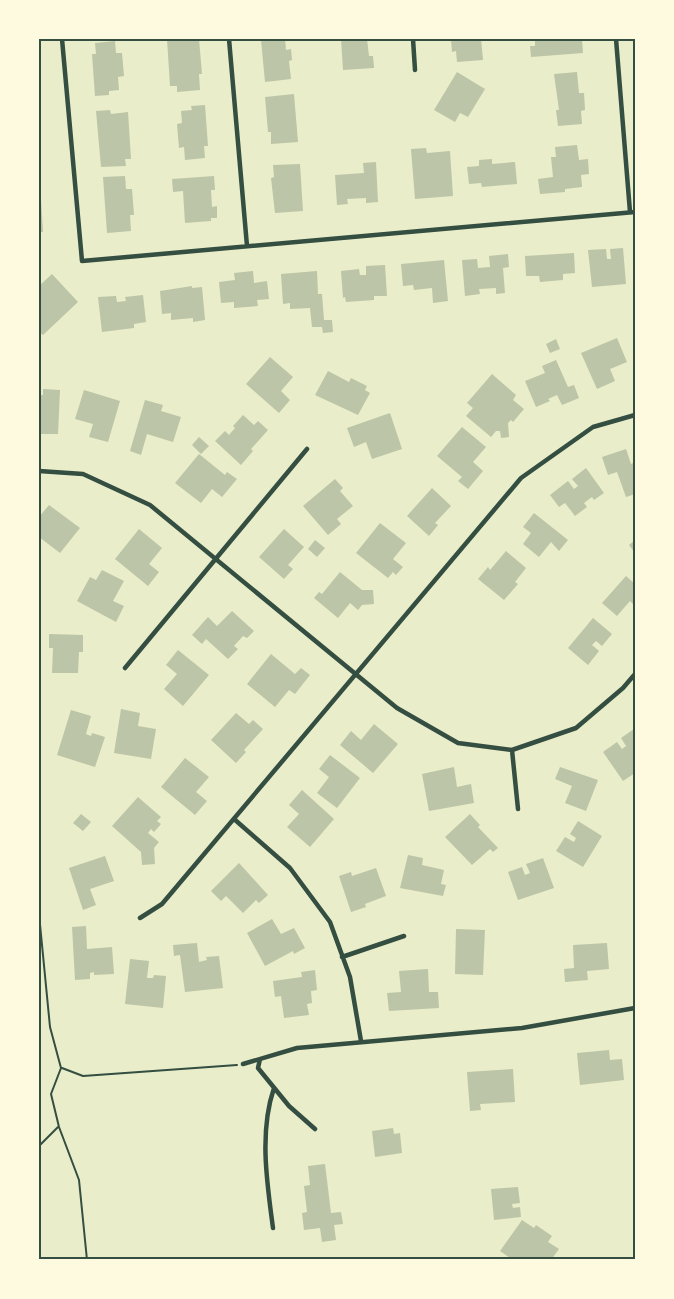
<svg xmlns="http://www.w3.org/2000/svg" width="674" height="1299" viewBox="0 0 674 1299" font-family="'IBM Plex Serif',serif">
	<rect width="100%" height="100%" fill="#e9edc9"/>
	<path fill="#bcc5a7" d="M167,39H199L202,74H199L200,90L177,92V86H170Z
		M265,39H285L286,50L291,49L292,60L289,61L291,79L265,82L261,40Z
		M341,39H367L369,56H373L374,68L343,70Z
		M451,39H481L483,60L457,62L456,51L452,52Z
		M535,39H582L583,53L531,57L530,46H535Z
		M115,41L116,53H122L124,76L118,77L119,90L109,91V95L95,96L92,54H96L95,43Z
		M457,72L485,89L468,117L460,113L455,122L434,110Z
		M577,72L579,93H584L585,110L581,111L582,124L558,126L556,110H559L554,74Z
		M294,94L298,142L271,144V132H268L265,97Z
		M205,105L208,146H204L205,158L185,160L184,147L179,148L177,124L182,123L181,111L192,110L191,106Z
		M110,110L111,114L128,112L131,159H125L126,166L101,167L96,111Z
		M577,145L579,160L588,159L589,174L581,175L582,187L565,189V192L540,194L538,179L553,177L551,157H556L555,147Z
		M426,148L427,153L450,151L453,196L415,199L411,149Z
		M492,159V164L515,162L517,184L482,187L481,183L469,184L467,167L479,166V160Z
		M376,162L378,202L366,203V198L347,199L348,204L337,205L335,175L364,173L363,163Z
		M300,164L303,211L275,213L271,178L274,177L273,165Z
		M125,176L126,189H132L134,215H130L131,231L107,233L103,177Z
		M214,176L215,190H211L212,207L217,206V218H211V221L185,223L183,191L173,192L172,179Z
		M39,200H41L43,232H39Z
		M623,248L626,284L592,287L588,250L606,249L607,259H611L610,249Z
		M574,253L575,273L563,274V280L540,282L539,276H526L525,256Z
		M508,254L509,267L503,268L505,293L496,294V288L479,289L480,294L465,296L462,260L477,259L478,268L490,267L489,256Z
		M444,260L448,301L433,303L432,288L414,290L413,285L403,286L401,264Z
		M385,265L387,296H374V300L346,302L345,297L343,298L341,271L359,269L360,275H366V266Z
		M253,271L254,283L267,281L269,299L257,300L258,306L234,308V302L221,303L219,282L235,280L234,273Z
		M317,271L318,294H322L324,320H332L333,332L323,333L322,327H312L310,308L290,309V303L283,304L281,274Z
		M52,274L78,302L43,335L39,332V286Z
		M192,286V288L202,287L205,320L193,322V318L171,320V313L162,314L160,291Z
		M143,295L146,322L134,324V328L102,332L98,297L116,296L117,302L126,301L125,297Z
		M617,338L627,362L610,369L615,381L597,389L581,353Z
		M556,339L560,349L550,353L546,344Z
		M270,357L293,377L281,391L290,400L279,413L246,384Z
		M556,360L568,387L574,385L579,398L562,405L557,395L548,399L550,401L536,407L525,381L545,373L542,366Z
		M328,371L349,382L351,378L367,386L365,390L370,393L358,415L315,395Z
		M492,374L516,395L513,400L524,409L513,422L511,420L508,423L509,437L501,438L500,431H496L491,437L466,416L473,408L467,403Z
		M43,389L60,390L58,434H39V395H43Z
		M84,390L120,401L108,442L89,437L93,424L75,419Z
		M145,400L163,405L161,411L181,417L173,442L147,434L141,455L130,451Z
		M390,413L402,449L372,459L366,442L354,447L347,428Z
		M243,415L254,425L258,421L268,430L251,449L253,451L241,465L215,441L225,431L229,435L235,428L233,426Z
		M462,427L486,447L473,462L483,471L468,489L458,481L462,477L437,456Z
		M199,437L209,446L201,454L192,445Z
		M626,449L631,464L635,462V494L626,497L617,472L608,475L602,457Z
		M199,454L225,475L227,472L237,479L222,497L212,489L201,503L175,483Z
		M586,468L604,493L594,500L592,497L584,503L587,507L575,516L565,503L559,507L550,495L568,481L574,489L578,486L572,479Z
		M335,479L343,488L340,491L353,506L337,519L341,524L328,535L303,506Z
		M432,488L451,506L435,523L438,525L429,536L407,516Z
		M49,505L80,528L60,553L39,537V517Z
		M534,513L568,540L559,551L551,542L539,557L523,544L531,533L523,527Z
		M380,523L406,543L393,559L403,567L396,575L393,572L388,578L356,553Z
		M139,529L162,548L149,564L159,572L148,586L115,559Z
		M284,529L304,547L288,565L293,569L284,579L259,557Z
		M315,540L325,548L317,557L308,549Z
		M635,540V553L629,545Z
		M506,551L526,568L515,582L518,584L504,600L478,579L488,567L490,570Z
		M102,570L124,581L113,601L124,606L116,622L77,601L90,577L96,580Z
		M340,572L362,590H373L374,604L362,605L358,610L350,603L338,618L314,598L319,592L322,594Z
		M626,576L635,584V606L630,601L617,616L602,603Z
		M232,611L254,631L247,638L243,636L234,646L238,649L228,659L206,639L202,644L192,635L208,617L217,626Z
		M593,618L612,634L602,646L596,641L592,645L599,651L588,665L568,648Z
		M49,634L83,635V652H79L78,673H52L53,648H49Z
		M178,650L209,675L183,706L164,689L177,674L166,665Z
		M271,654L295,674L301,668L310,675L295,694L289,690L275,707L247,684Z
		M121,709L140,713L138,726L156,729L151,759L114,753Z
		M71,710L91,716L86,734L91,736L92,733L105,737L95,767L57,755Z
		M236,713L249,724L253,720L263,729L244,750L246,752L236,763L211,740Z
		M374,724L398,744L373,773L340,745L351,731L361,740Z
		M634,729L635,773L623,781L603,752L617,742L622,749L626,746L621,738Z
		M330,755L360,778L337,808L317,793L329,777L319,769Z
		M185,758L209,777L196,792L207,801L195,815L161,787Z
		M454,767L457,787L471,784L474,803L429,811L422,774Z
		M560,767L598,780L586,811L565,803L572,786L555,779Z
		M302,790L334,819L310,847L287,827L299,814L289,805Z
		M138,797L161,817L157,821L161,824L154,832L151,829L148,833L159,842L154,848L155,864L142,865L141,852L112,826Z
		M81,814L91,822L83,831L73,823Z
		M470,814L480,825L478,827L498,848L493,852L490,849L472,865L445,837Z
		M578,821L602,836L583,867L556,851L565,837L574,842L576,838L570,834Z
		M408,855L423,858L422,865L444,870L441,884L446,885L443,896L400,888Z
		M105,856L114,881L90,889L96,905L83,910L69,868Z
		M543,858L554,888L518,900L508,872L522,867L525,875L530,873L526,864Z
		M239,863L268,895L259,903L256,900L243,913L226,896L221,901L211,891Z
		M376,868L386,896L365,904L366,907L351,912L339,876L351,872L352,876Z
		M272,919L281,934L294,928L305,948L294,954L293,951L265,966L247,933Z
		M86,926L87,949L112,947L114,974L94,975V972L90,973V979L75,980L72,927Z
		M456,929L485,930L483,975L455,974Z
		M197,943L199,962L207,960L206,957L219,956L223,988L185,992L180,955L174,956L173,945Z
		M607,943L609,969L587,971L588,980L565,982L564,969L574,968L573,945Z
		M130,959L149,961L147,978H153L154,975L166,976L163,1008L125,1004Z
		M428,969L429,992H438L439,1008L389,1011L387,993L401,992L399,971Z
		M315,970L317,990L311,991L312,1003L307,1004L309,1015L284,1018L281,996L275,997L273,981L302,977L301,972Z
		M609,1050L610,1060L622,1059L624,1080L580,1085L577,1053Z
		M513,1069L515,1102L480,1104L481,1110L470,1111L467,1072Z
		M393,1128L394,1134L400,1133L402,1153L375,1157L372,1131Z
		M325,1164L331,1213L341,1212L343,1224L334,1225L336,1240L322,1242L320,1228L304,1230L302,1213L307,1212L304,1186L310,1185L308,1166Z
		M518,1187L520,1203L512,1204L513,1208L520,1207L521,1217L494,1220L491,1189Z
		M522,1220L534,1228L536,1225L552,1236L548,1242L559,1249L551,1260H513L500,1251Z"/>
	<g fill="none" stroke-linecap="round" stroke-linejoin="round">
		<path stroke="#344e41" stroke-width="2" d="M39,914L50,1027L61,1068L51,1094L59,1127L79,1180L87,1260
			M62,1068L83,1076L237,1065
			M39,1146L58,1127"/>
		<path stroke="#344e41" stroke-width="4.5" d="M62,39L82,261L635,212
			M229,39L247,246
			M413,39L415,70
			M616,39L630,212
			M39,471L83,474L150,505L397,708L458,743L512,750L576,728L623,688L635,674
			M125,668L307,449
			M512,750L518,809
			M234,819L290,868L330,922L350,977L361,1041
			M140,918L162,904L521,478L593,427L635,415
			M342,957L404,936
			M260,1059L258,1068L289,1106L315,1129
			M243,1064L297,1048L522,1028L635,1008
			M273,1228C267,1183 259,1132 274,1088"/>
	</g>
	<rect width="674" height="1299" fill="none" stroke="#fefae0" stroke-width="81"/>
	<rect x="40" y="40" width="594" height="1218" fill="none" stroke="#344e41" stroke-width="2"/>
</svg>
